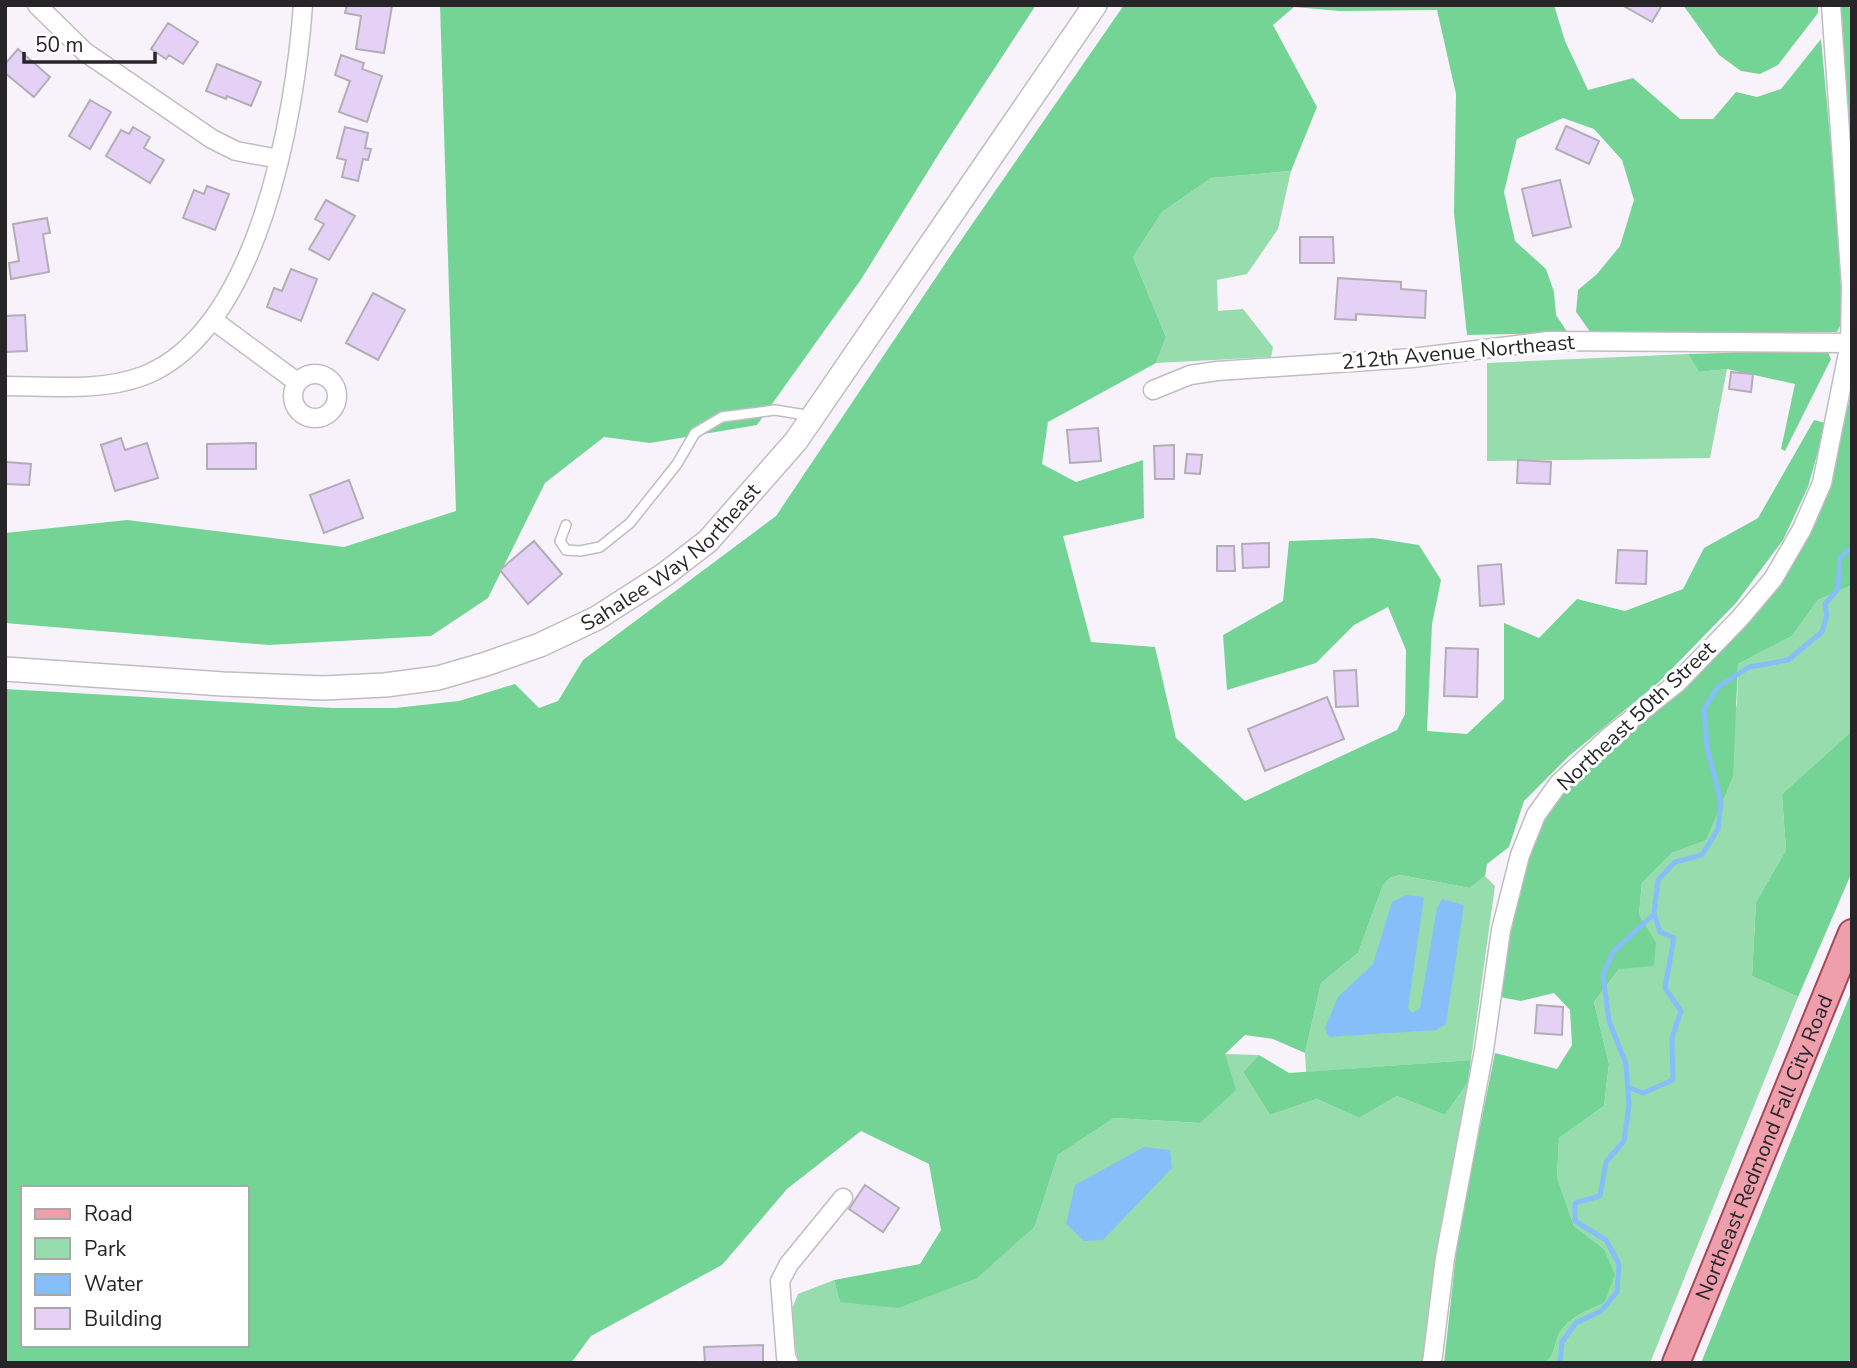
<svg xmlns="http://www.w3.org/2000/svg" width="1857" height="1368" viewBox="0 0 1857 1368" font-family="'Nunito Sans',sans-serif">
	<rect width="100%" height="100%" fill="#f8f3fb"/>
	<path fill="#97dcad" d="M1291,171L1278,229L1247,274L1217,280L1218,311L1243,309L1273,347L1271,357L1156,363L1166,337L1133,257L1162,212L1211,178Z
		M1688,354L1699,372L1727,369L1710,458L1487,461V363Z
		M1852,585V731L1782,794L1786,850L1756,902L1752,976L1798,997L1650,1363H1545C1556,1355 1554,1342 1560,1332C1570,1317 1588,1310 1604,1303V1249L1574,1226L1557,1177L1559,1138L1604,1106L1609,1064L1594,1002L1619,969L1656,942L1639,914L1642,883L1673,852L1737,705L1738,664L1792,636L1818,600Z
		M1400,875L1470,888L1485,876L1495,886L1471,1060L1306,1072L1305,1053L1321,983L1358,953L1383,885L1390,878Z
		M1225,1054L1259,1055L1243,1072L1270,1115L1317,1099L1359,1118L1397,1096L1445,1115L1468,1082L1439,1235L1422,1363H801L797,1358L791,1311L798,1294L834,1280L840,1302L1035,1226L1058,1155L1114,1118L1200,1123Z"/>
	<path fill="#73d496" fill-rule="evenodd" d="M440,5H1036L943,147L862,278L757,425L650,443L604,437L545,483L488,598L431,636L269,645L5,623V533L127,520L344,547L456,511Z
		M1124,5H1554L1565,41L1588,90L1633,78L1680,119H1713L1736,92L1757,97L1781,89L1821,39L1835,190L1843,320L1837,332L1591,333L1576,312L1578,290L1597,274L1620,246L1634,200L1622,160L1594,129L1563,118L1517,139L1504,192L1515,241L1546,269L1554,292L1556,315L1568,333L1467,335L1454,213L1456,94L1437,10L1340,11L1294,7L1273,25L1317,107L1291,171L1211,178L1162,212L1133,257L1166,337L1156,363L1048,422L1042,464L1076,482L1143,460L1144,518L1063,536L1091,642L1155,647L1176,738L1245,801L1397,730L1405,714L1406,650L1388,607L1354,625L1316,663L1227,690L1223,635L1283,601L1289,541L1374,538L1419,545L1441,580L1432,624L1427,731L1467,734L1504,699V623L1539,638L1577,599L1625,611L1683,589L1704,548L1758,518L1814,420L1826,423L1808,487L1783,540L1736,603L1659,682L1569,756L1524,801L1509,847L1487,864L1485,876L1470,888L1400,875L1390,878L1383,885L1358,953L1321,983L1305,1053L1273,1039L1245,1035L1225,1054L1236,1090L1200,1123L1114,1118L1058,1155L1035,1226L977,1278L898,1308L840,1302L834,1280L920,1264L941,1230L929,1164L861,1131L787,1189L722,1265L591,1336L571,1363H5V689L332,708H395L459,701L515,684L539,708L558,701L583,660L776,516L957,246ZM23,1188H247V1345H23Z
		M1683,5H1818V13L1778,65L1760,74L1741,71L1719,55Z
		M1840,5H1852V177L1843,71Z
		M1827,350L1831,359L1785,451L1781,449L1795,384L1727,369L1699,372L1688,354Z
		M1852,387V585L1818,600L1792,636L1738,664L1733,776L1706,840L1673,852L1642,883L1639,914L1656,942L1654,966L1619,969L1594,1002L1609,1064L1604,1106L1559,1138L1557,1177L1574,1226L1604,1249L1615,1275L1604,1303C1588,1310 1570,1317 1560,1332C1554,1342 1556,1355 1545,1363H1444L1458,1236L1495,1053L1557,1069L1572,1045L1570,1010L1554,993L1521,1001L1500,997L1512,922L1528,855L1550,809L1575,780L1727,641L1823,492L1844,424Z
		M1852,731V872L1798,997L1752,976L1756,902L1786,850L1782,794Z
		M1852,990V1363H1701Z
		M1259,1055L1289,1073L1471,1060L1468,1082L1445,1115L1397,1096L1359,1118L1317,1099L1270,1115L1243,1072Z"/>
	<path fill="#86bef9" d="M1406,895L1424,897L1408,1008L1412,1013L1420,1008L1437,908L1442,899L1464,905L1446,1024L1436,1030L1329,1037L1325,1028L1338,997L1373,964L1392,902Z
		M1144,1147L1170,1150L1172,1168L1103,1240L1084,1241L1066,1224L1075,1185Z"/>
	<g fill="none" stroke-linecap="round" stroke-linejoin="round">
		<path stroke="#86bef9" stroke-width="5" d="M1628,1087L1643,1093L1673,1080L1672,1038L1681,1011L1665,988L1674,938L1660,932L1654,914
			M1560,1363L1562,1342L1576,1323L1601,1311L1617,1292L1619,1264L1606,1240L1575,1221V1203L1600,1196L1606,1162L1624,1141L1629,1106L1626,1064L1609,1021L1603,975L1613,952L1654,914L1658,880L1675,862L1702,855L1718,829L1721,802L1707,747L1704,709L1718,687L1749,667L1788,660L1822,632L1827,615L1825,604L1838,589L1840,558L1852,547"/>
	</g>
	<path fill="#e5d1f5" stroke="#b2aeb6" stroke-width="2" d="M347,5L392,6L384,53L356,49L361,16L345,13Z
		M1622,5H1662L1652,22Z
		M168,23L198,42L183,64L169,55L166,59L151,49Z
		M18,49L50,77L34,97L5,73V64Z
		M341,55L364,63L362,69L382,76L367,122L339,112L350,81L335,75Z
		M217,64L261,82L251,106L227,96L226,99L206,91Z
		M90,100L111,112L90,149L69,136Z
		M1566,126L1599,141L1589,164L1556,149Z
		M133,127L150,137L144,148L164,160L150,183L106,156L121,130L129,134Z
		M345,127L368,133L365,148L371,149L368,160L363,159L358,181L342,177L346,160L337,158Z
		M1560,180L1571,227L1533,236L1522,189Z
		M207,186L229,194L215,230L183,218L194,190L204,194Z
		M326,200L355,216L329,260L309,249L324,224L315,219Z
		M47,218L50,233L43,234L49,272L11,279L9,263L19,261L13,224Z
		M1300,237H1333L1334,263H1300Z
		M291,269L317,279L301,321L267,307L274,288L282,291Z
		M1338,278L1401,282V289L1426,291L1425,318L1356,314V320L1335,319Z
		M373,293L405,310L378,360L346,343Z
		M25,315L27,351L5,352V316Z
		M1731,372L1753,374L1751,392L1729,389Z
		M1098,428L1101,461L1070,463L1067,430Z
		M121,438L125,450L147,443L158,478L115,491L101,445Z
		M256,443V469H207V444Z
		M1174,445V479H1155L1154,446Z
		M1187,454L1202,455L1200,474L1185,473Z
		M5,460L7,462L31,464L29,485L5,484Z
		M1518,460L1551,462L1550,484L1517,483Z
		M349,480L363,518L324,533L310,495Z
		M534,541L562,574L528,604L500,570Z
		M1269,543V567L1243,568L1242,544Z
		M1217,546H1234L1235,571H1217Z
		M1618,550L1647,551L1646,584L1616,583Z
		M1501,564L1504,604L1480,606L1478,566Z
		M1446,648L1478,649L1477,697L1444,696Z
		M1356,670L1358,706L1336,707L1334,671Z
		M1327,697L1344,739L1265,771L1248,729Z
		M1537,1005L1563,1007L1562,1035L1535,1033Z
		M865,1185L899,1208L883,1232L849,1209Z
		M763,1345V1363H705L704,1347Z"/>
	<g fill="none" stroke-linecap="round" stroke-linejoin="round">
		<defs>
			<path id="lane" d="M566,525L560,541L566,550L580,551L600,547L630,523L677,464L695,433L722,417L775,410L812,416"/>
			<path id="street" d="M37,5L85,52L212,139L236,151L279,159
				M213,320L297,382
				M293 396a22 22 0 1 1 44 0a22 22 0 1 1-44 0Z
				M5,386C51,386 100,392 143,376C259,331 295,115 303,5
				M1153,390L1190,375L1217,371L1412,358L1548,341L1850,343
				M789,1363L786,1357L780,1281L789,1264L843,1198
				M1432,1363L1445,1258L1484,1050L1501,930L1520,855L1536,815L1559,783L1610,736L1677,683L1740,618L1773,579L1802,529L1822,483L1850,343L1851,286L1831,5"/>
			<g id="secondary">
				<path id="s1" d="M5,669L223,684L323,688L385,685L438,678L486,664L540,645L597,618L664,575L708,541L796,441L1095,5"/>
			</g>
			<g id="primary">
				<path id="s2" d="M1676,1363L1852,933"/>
			</g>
		</defs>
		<use href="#lane" stroke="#c0bcc4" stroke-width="12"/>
		<use href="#street" stroke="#c0bcc4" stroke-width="21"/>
		<use href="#secondary" stroke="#c0bcc4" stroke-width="26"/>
		<use href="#primary" stroke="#a24a59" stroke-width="30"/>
		<use href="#lane" stroke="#fff" stroke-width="9"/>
		<use href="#street" stroke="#fff" stroke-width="18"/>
		<use href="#secondary" stroke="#fff" stroke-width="23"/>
		<use href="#primary" stroke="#ef9eac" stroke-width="26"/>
	</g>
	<g text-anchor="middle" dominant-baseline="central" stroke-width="6" stroke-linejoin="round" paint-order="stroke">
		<g font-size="21" fill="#272528" stroke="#fff">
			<text transform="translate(1458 352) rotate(-5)">212th Avenue Northeast</text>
			<text stroke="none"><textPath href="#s1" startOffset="700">Sahalee Way Northeast</textPath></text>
			<text transform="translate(1636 716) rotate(-43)">Northeast 50th Street</text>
			<text stroke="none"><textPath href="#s2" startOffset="233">Northeast Redmond Fall City Road</textPath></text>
		</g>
	</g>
	<rect width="1857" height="1368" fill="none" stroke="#272528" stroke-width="14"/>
	<rect x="21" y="1186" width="228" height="161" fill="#ffffff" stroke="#a9a8a9" stroke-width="2"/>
	<rect x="35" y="1209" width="35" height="10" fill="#ef9eac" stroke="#a9a8a9" stroke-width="2"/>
	<text x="84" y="1221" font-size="21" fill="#272528">Road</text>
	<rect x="35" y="1238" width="35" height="21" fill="#97dcad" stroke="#a9a8a9" stroke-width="2"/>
	<text x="84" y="1256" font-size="21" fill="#272528">Park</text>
	<rect x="35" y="1274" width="35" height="21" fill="#86bef9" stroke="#a9a8a9" stroke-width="2"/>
	<text x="84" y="1291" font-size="21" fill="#272528">Water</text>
	<rect x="35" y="1308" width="35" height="21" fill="#e5d1f5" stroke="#a9a8a9" stroke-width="2"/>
	<text x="84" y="1326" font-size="21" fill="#272528">Building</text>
	<path d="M24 52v10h131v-10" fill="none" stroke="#272528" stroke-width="3.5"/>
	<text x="35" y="52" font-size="21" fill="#272528" stroke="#ffffff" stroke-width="5" paint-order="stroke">50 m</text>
</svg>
